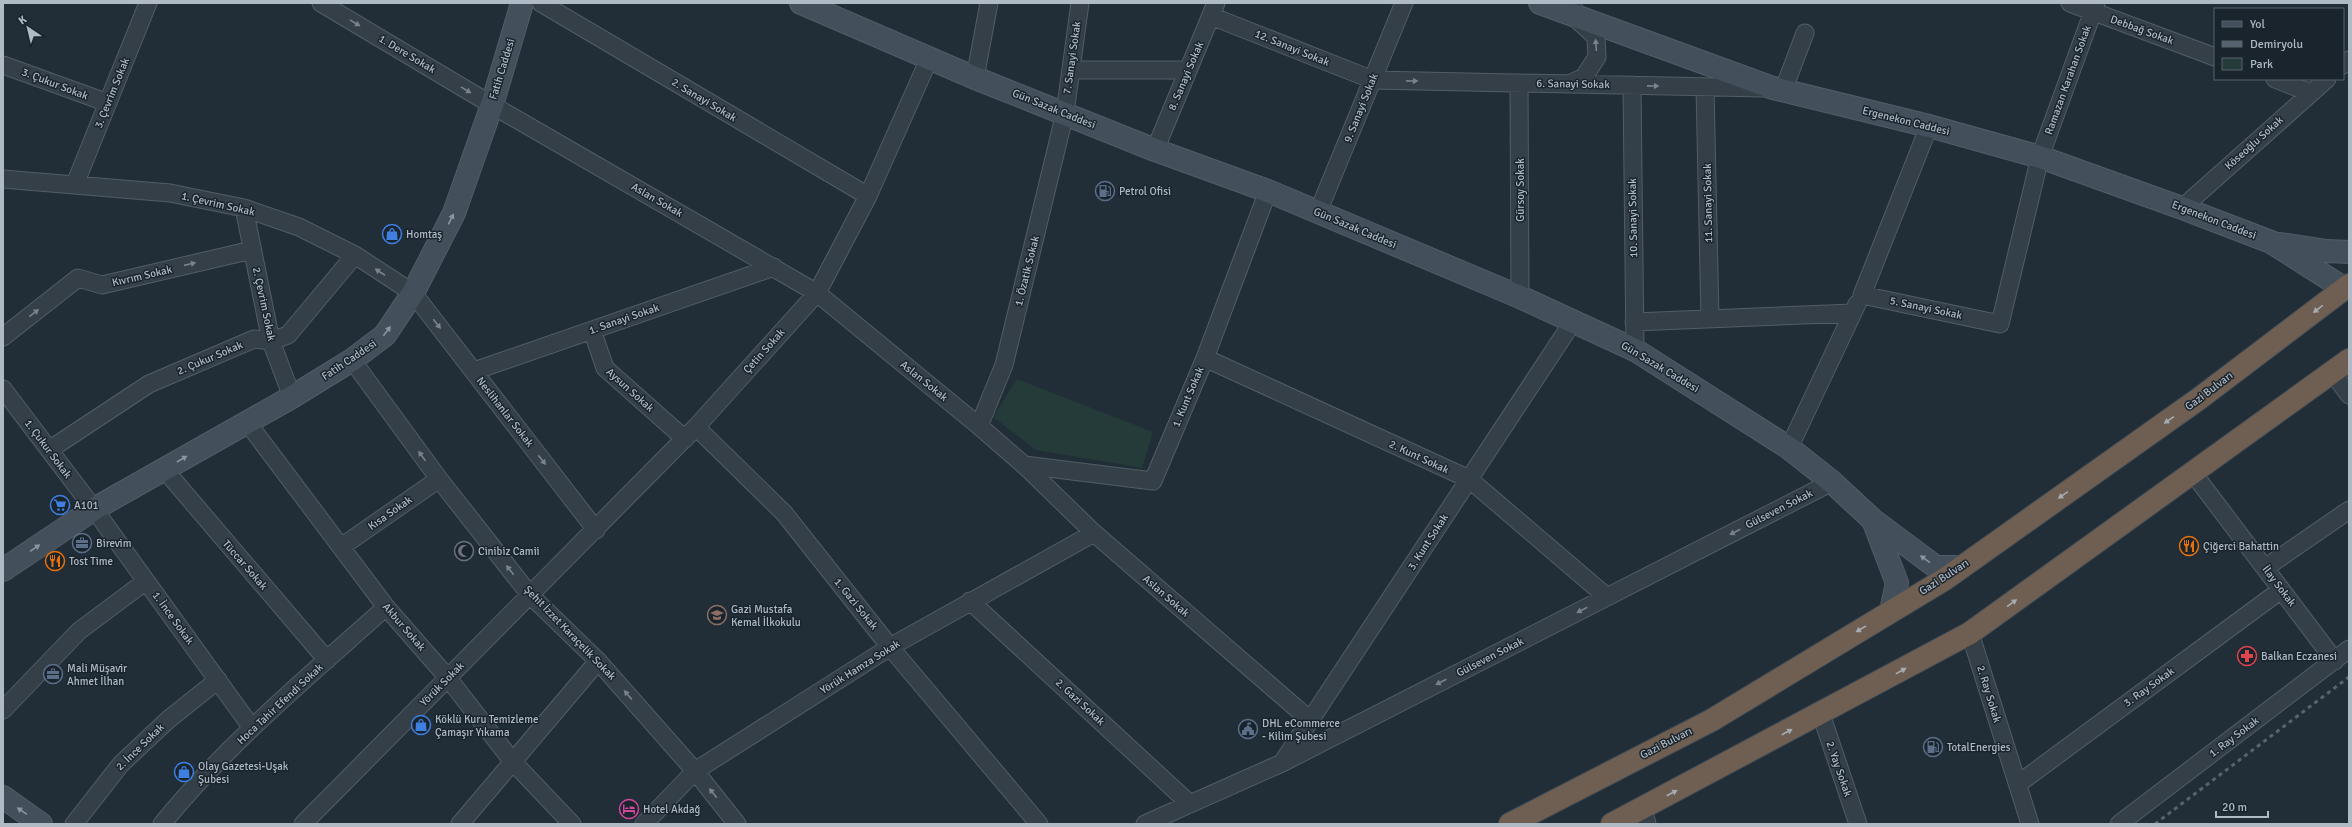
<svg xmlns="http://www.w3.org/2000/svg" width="2352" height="827" viewBox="0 0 2352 827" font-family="Signika,sans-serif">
	<rect width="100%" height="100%" fill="#212e38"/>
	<path fill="#243b39" d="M1017,379L1153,432L1142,468L1036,450L993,417Z"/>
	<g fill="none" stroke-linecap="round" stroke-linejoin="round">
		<defs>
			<path id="street" d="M321,3L492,105L817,293L979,426L1024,465L1094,533L1310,720
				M541,3L868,196
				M2070,3L2215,57
				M1211,16L1373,80L1763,88
				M3,65L108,103
				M2343,65L2349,60
				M1071,70H1188
				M975,78L989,3
				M2275,79L2311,93
				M1519,83L1520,297
				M1569,84L1584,77L1597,57L1596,37L1573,16V3
				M1632,85L1635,350
				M1705,87L1710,319
				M1783,91L1805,33
				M1929,126L1862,295L2000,324L2040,157L2096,3
				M1155,150L1216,3
				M3,179L170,193L244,208L299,227L355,255L413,293L596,530
				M75,184L148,3
				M244,208L271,341L292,397
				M2182,208L2327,79
				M1318,212L1404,3
				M1634,322L1853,313
				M592,330L605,368L685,439
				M3,337L78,278L102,285L252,250
				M1205,358L1469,479L1607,597
				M352,360L439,479L530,595L598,661L695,771L737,824
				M474,371L774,267
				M2333,373L2349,395
				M3,389L94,509L252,728
				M247,422L386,607L448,678L513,762L572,824
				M979,426L1004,365L1065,113L1080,3
				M696,427L784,513L890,647L1039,824
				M1789,448L1857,304
				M49,450L149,384L254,339L271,341L288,335L355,255
				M1024,465L1153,481L1205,358L1268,191
				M164,469L327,660
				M2193,473L2335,661
				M341,547L439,479
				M2265,568L2349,510
				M970,601L1190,804
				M1970,633L2030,824
				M3,710L79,631L146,581
				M1821,714L1858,824
				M1282,763L1574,320
				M2018,784L2281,590
				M1643,808L1647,824
				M74,824L121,764L169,719L218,680
				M162,824C228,743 309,676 386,607
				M303,824L696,427L817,293L868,196L929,59
				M460,824L598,661
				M644,824L695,771L890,647L1094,533
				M1145,824L1282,763L1832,482
				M2119,824L2349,649"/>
			<path id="secondary" d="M801,3L975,78L1155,150L1268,191L1520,297L1635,350L1789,448L1832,482L1873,520L1936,567H1961
				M1540,3L1773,88L1929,126L2040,157L2182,208L2271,242L2345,289
				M2280,244L2327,251L2349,252
				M1873,520L1897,583L1891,611
				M3,570L94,509L292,397L352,360L385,335L413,293L454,213L492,105L522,3
				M3,797L41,824"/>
			<path id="highway" d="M1510,824L1712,720L1945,579L2200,398L2349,285
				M1612,824L1970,633L2349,360"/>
		</defs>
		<use href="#street" stroke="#535d66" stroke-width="19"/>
		<use href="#secondary" stroke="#535d66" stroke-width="24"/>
		<use href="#highway" stroke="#404a53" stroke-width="24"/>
		<use href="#street" stroke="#353f48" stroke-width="17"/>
		<use href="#secondary" stroke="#434f5b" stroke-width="22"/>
		<use href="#highway" stroke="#6e5f52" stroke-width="22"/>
		<path stroke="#57646f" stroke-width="3" stroke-dasharray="4 4" stroke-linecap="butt" d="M2155,824L2349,677"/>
	</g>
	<defs><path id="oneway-solid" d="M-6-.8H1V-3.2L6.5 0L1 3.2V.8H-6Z"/></defs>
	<g fill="#79838d">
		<use href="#oneway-solid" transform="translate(355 23) rotate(31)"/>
		<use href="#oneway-solid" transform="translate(1596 45) rotate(-94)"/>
		<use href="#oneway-solid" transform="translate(1412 81) rotate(1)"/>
		<use href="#oneway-solid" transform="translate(1653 86) rotate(1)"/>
		<use href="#oneway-solid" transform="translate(466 90) rotate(31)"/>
		<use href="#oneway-solid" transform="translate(190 264) rotate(-13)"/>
		<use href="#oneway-solid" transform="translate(380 272) rotate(-147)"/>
		<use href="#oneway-solid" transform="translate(34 313) rotate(-38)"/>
		<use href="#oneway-solid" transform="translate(437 324) rotate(52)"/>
		<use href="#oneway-solid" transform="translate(422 456) rotate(-126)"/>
		<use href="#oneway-solid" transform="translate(542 460) rotate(52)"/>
		<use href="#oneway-solid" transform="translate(1735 532) rotate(153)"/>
		<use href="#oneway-solid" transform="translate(510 570) rotate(-128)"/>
		<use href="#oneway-solid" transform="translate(1582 610) rotate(153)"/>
		<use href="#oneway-solid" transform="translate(1441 682) rotate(153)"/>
		<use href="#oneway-solid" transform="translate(628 695) rotate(-131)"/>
		<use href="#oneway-solid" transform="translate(713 793) rotate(-128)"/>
	</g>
	<g fill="#8a95a0">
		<use href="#oneway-solid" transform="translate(451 219) rotate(-64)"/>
		<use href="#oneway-solid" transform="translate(387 331) rotate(-53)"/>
		<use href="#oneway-solid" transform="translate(182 459) rotate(-30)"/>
		<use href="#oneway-solid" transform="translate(35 548) rotate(-34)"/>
		<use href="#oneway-solid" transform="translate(1925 559) rotate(-144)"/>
		<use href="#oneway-solid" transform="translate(22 811) rotate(-145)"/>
	</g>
	<g fill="#a6acb4">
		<use href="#oneway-solid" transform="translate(2318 309) rotate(143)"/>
		<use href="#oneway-solid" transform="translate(2169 420) rotate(145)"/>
		<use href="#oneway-solid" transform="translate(2063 495) rotate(145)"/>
		<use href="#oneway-solid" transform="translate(2012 603) rotate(-36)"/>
		<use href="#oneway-solid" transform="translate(1861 629) rotate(149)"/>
		<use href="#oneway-solid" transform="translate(1901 671) rotate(-29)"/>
		<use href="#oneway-solid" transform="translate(1787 732) rotate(-28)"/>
		<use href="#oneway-solid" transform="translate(1672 793) rotate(-28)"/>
	</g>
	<defs>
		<symbol id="fuel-ring" viewBox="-11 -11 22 22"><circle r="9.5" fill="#1a242d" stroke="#5c6f8a" stroke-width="1.5"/><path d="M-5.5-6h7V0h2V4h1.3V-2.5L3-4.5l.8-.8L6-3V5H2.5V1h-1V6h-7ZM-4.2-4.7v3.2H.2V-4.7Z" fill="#5c6f8a"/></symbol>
		<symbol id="shop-ring" viewBox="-11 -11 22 22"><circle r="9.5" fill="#1a242d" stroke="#3f7fe0" stroke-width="1.5"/><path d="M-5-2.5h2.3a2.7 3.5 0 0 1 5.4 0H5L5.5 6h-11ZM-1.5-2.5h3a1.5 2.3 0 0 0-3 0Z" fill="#3f7fe0"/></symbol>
		<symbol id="supermarket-ring" viewBox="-11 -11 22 22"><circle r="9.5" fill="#1a242d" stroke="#3f7fe0" stroke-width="1.5"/><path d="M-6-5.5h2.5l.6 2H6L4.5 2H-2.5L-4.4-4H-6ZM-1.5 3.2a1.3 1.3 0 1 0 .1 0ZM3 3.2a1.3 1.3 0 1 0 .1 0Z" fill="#3f7fe0"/></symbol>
		<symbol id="office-ring" viewBox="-11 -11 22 22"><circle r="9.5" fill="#1a242d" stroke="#5c6f8a" stroke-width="1.5"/><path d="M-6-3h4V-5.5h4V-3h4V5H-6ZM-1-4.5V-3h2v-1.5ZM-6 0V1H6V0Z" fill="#5c6f8a"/></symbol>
		<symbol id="restaurant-ring" viewBox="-11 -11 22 22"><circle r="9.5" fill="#1a242d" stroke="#e8710a" stroke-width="1.5"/><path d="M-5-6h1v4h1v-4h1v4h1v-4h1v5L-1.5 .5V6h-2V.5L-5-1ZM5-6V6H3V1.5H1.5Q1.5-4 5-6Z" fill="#e8710a"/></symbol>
		<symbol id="mosque-ring" viewBox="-11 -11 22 22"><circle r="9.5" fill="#1a242d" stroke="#6b7280" stroke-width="1.5"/><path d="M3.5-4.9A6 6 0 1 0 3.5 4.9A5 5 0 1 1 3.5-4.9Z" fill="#6b7280"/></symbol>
		<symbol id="school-ring" viewBox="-11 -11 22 22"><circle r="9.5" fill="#1a242d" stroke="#8d6e63" stroke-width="1.5"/><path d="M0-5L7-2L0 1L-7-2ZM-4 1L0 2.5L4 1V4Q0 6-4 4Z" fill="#8d6e63"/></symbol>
		<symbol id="pharmacy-ring" viewBox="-11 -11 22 22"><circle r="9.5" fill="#1a242d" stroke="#e0444e" stroke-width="1.5"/><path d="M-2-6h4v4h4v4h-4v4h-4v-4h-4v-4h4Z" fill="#e0444e"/></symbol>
		<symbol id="civic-ring" viewBox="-11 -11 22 22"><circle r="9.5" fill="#1a242d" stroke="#5c6f8a" stroke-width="1.5"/><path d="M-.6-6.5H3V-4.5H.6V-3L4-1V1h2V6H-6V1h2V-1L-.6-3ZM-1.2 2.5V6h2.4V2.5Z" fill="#5c6f8a"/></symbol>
		<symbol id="hotel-ring" viewBox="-11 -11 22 22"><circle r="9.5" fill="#1a242d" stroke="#d1479c" stroke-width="1.5"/><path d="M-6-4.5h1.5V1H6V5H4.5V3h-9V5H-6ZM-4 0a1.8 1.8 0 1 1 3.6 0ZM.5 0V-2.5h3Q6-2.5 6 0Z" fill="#d1479c"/></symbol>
	</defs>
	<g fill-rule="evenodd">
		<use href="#fuel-ring" x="1094" y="180" width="22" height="22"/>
		<use href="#shop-ring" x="381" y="223" width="22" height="22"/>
		<use href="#supermarket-ring" x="49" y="494" width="22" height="22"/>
		<use href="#office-ring" x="71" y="532" width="22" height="22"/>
		<use href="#restaurant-ring" x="2178" y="535" width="22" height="22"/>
		<use href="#mosque-ring" x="453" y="540" width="22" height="22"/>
		<use href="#restaurant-ring" x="44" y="550" width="22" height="22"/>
		<use href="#school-ring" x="706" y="604" width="22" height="22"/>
		<use href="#pharmacy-ring" x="2236" y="645" width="22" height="22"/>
		<use href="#office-ring" x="42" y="663" width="22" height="22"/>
		<use href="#shop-ring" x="410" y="714" width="22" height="22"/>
		<use href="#civic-ring" x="1237" y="718" width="22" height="22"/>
		<use href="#fuel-ring" x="1922" y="736" width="22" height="22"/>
		<use href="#shop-ring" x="173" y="761" width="22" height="22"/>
		<use href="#hotel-ring" x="618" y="798" width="22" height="22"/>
	</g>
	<g text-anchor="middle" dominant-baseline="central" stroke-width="3" stroke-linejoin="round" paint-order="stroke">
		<g font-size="11" fill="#b0bac5" stroke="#1a242d">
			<text transform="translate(2142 30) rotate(20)">Debbağ Sokak</text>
			<text transform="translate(1292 48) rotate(22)">12. Sanayi Sokak</text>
			<text transform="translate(407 54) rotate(31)">1. Dere Sokak</text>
			<text transform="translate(1072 58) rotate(-82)">7. Sanayi Sokak</text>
			<text transform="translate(502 69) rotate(-73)">Fatih Caddesi</text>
			<text transform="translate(1186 76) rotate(-67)">8. Sanayi Sokak</text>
			<text transform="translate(2068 80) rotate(-70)">Ramazan Karahan Sokak</text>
			<text transform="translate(55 84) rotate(21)">3. Çukur Sokak</text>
			<text transform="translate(1573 84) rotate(1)">6. Sanayi Sokak</text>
			<text transform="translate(112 93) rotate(-68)">3. Çevrim Sokak</text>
			<text transform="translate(704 100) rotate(31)">2. Sanayi Sokak</text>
			<text transform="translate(1361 108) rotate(-68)">9. Sanayi Sokak</text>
			<text transform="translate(1054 109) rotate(22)">Gün Sazak Caddesi</text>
			<text transform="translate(1906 121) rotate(14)">Ergenekon Caddesi</text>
			<text transform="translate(2254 143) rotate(-42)">Köseoğlu Sokak</text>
			<text transform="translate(1520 190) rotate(-90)">Gürsoy Sokak</text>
			<text transform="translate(657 200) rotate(30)">Aslan Sokak</text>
			<text transform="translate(1708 203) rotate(-91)">11. Sanayi Sokak</text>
			<text transform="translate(218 204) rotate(13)">1. Çevrim Sokak</text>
			<text transform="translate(1633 218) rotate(-91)">10. Sanayi Sokak</text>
			<text transform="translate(2214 220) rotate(21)">Ergenekon Caddesi</text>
			<text transform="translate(1355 228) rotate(23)">Gün Sazak Caddesi</text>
			<text transform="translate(1027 271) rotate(-76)">1. Özatik Sokak</text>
			<text transform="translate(142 276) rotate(-13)">Kıvrım Sokak</text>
			<text transform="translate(264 304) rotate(78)">2. Çevrim Sokak</text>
			<text transform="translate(1926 308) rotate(12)">5. Sanayi Sokak</text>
			<text transform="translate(624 319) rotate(-19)">1. Sanayi Sokak</text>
			<text transform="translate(764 351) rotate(-48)">Çetin Sokak</text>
			<text transform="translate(210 358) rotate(-23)">2. Çukur Sokak</text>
			<text transform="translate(349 360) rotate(-34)">Fatih Caddesi</text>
			<text transform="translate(1660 367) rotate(31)">Gün Sazak Caddesi</text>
			<text transform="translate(924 381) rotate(39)">Aslan Sokak</text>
			<text transform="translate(630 390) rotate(42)">Aysun Sokak</text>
			<text transform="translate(2209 391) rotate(-37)">Gazi Bulvarı</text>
			<text transform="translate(1188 397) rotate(-67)">1. Kunt Sokak</text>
			<text transform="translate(505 412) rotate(52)">Neslihanlar Sokak</text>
			<text transform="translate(48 449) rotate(53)">1. Çukur Sokak</text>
			<text transform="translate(1419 457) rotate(25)">2. Kunt Sokak</text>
			<text transform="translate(1779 509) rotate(-27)">Gülseven Sokak</text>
			<text transform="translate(390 513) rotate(-35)">Kısa Sokak</text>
			<text transform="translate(1428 542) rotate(-57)">3. Kunt Sokak</text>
			<text transform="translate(245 565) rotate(49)">Tüccar Sokak</text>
			<text transform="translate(1944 577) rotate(-33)">Gazi Bulvarı</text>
			<text transform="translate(2279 586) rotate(53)">İlay Sokak</text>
			<text transform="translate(1166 596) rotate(41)">Aslan Sokak</text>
			<text transform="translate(856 604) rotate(51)">1. Gazi Sokak</text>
			<text transform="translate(173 618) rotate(54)">1. İnce Sokak</text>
			<text transform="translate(404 627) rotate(49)">Akbur Sokak</text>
			<text transform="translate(570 633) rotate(46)">Şehit İzzet Karaçelik Sokak</text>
			<text transform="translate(1490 657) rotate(-27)">Gülseven Sokak</text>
			<text transform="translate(860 667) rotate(-32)">Yörük Hamza Sokak</text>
			<text transform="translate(442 684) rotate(-45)">Yörük Sokak</text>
			<text transform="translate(2149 687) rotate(-36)">3. Ray Sokak</text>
			<text transform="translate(1989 694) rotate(73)">2. Ray Sokak</text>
			<text transform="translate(1080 702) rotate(43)">2. Gazi Sokak</text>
			<text transform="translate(280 704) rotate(-43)">Hoca Tahir Efendi Sokak</text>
			<text transform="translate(2234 737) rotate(-37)">1. Ray Sokak</text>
			<text transform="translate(1666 743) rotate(-27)">Gazi Bulvarı</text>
			<text transform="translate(140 747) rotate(-44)">2. İnce Sokak</text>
			<text transform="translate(1839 769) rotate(71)">2. Yay Sokak</text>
		</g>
		<g font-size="11" fill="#b0bac5" stroke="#1a242d" text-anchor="start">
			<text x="1119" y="191">Petrol Ofisi</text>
			<text x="406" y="234">Homtaş</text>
			<text x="74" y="505">A101</text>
			<text x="96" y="543">Birevim</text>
			<text x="2203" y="546">Çiğerci Bahattin</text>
			<text x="478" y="551">Cinibiz Camii</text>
			<text x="69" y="561">Tost Time</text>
			<text x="731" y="609">Gazi Mustafa<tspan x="731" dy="13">Kemal İlkokulu</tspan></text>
			<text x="2261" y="656">Balkan Eczanesi</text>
			<text x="67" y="668">Mali Müşavir<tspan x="67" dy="13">Ahmet İlhan</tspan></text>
			<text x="435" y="719">Köklü Kuru Temizleme<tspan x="435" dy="13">Çamaşır Yıkama</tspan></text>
			<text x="1262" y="723">DHL eCommerce<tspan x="1262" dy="13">- Kilim Şubesi</tspan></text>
			<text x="1947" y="747">TotalEnergies</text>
			<text x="198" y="766">Olay Gazetesi-Uşak<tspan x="198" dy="13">Şubesi</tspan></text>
			<text x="643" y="809">Hotel Akdağ</text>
		</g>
	</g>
	<rect width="2352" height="827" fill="none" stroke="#b0bac5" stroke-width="8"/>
	<rect x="2214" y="8" width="130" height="72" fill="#1a242d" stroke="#56606a"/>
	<rect x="2222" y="21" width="20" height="6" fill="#434f5b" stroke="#56606a"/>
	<text x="2250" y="28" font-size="12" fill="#b0bac5">Yol</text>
	<rect x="2222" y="41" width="20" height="6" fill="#57646f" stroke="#56606a"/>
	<text x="2250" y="48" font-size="12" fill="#b0bac5">Demiryolu</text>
	<rect x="2222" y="58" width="20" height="12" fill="#243b39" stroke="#56606a"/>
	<text x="2250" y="68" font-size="12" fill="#b0bac5">Park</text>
	<g transform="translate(28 28) rotate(325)" stroke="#1a242d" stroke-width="3" paint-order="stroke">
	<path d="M0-3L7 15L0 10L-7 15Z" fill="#b0bac5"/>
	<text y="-6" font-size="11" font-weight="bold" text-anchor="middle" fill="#b0bac5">K</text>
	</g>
	<path d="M2216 811v6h52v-6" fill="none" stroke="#b0bac5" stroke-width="2"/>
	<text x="2222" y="811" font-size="12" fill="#b0bac5" stroke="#1a242d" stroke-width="3" paint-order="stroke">20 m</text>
</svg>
